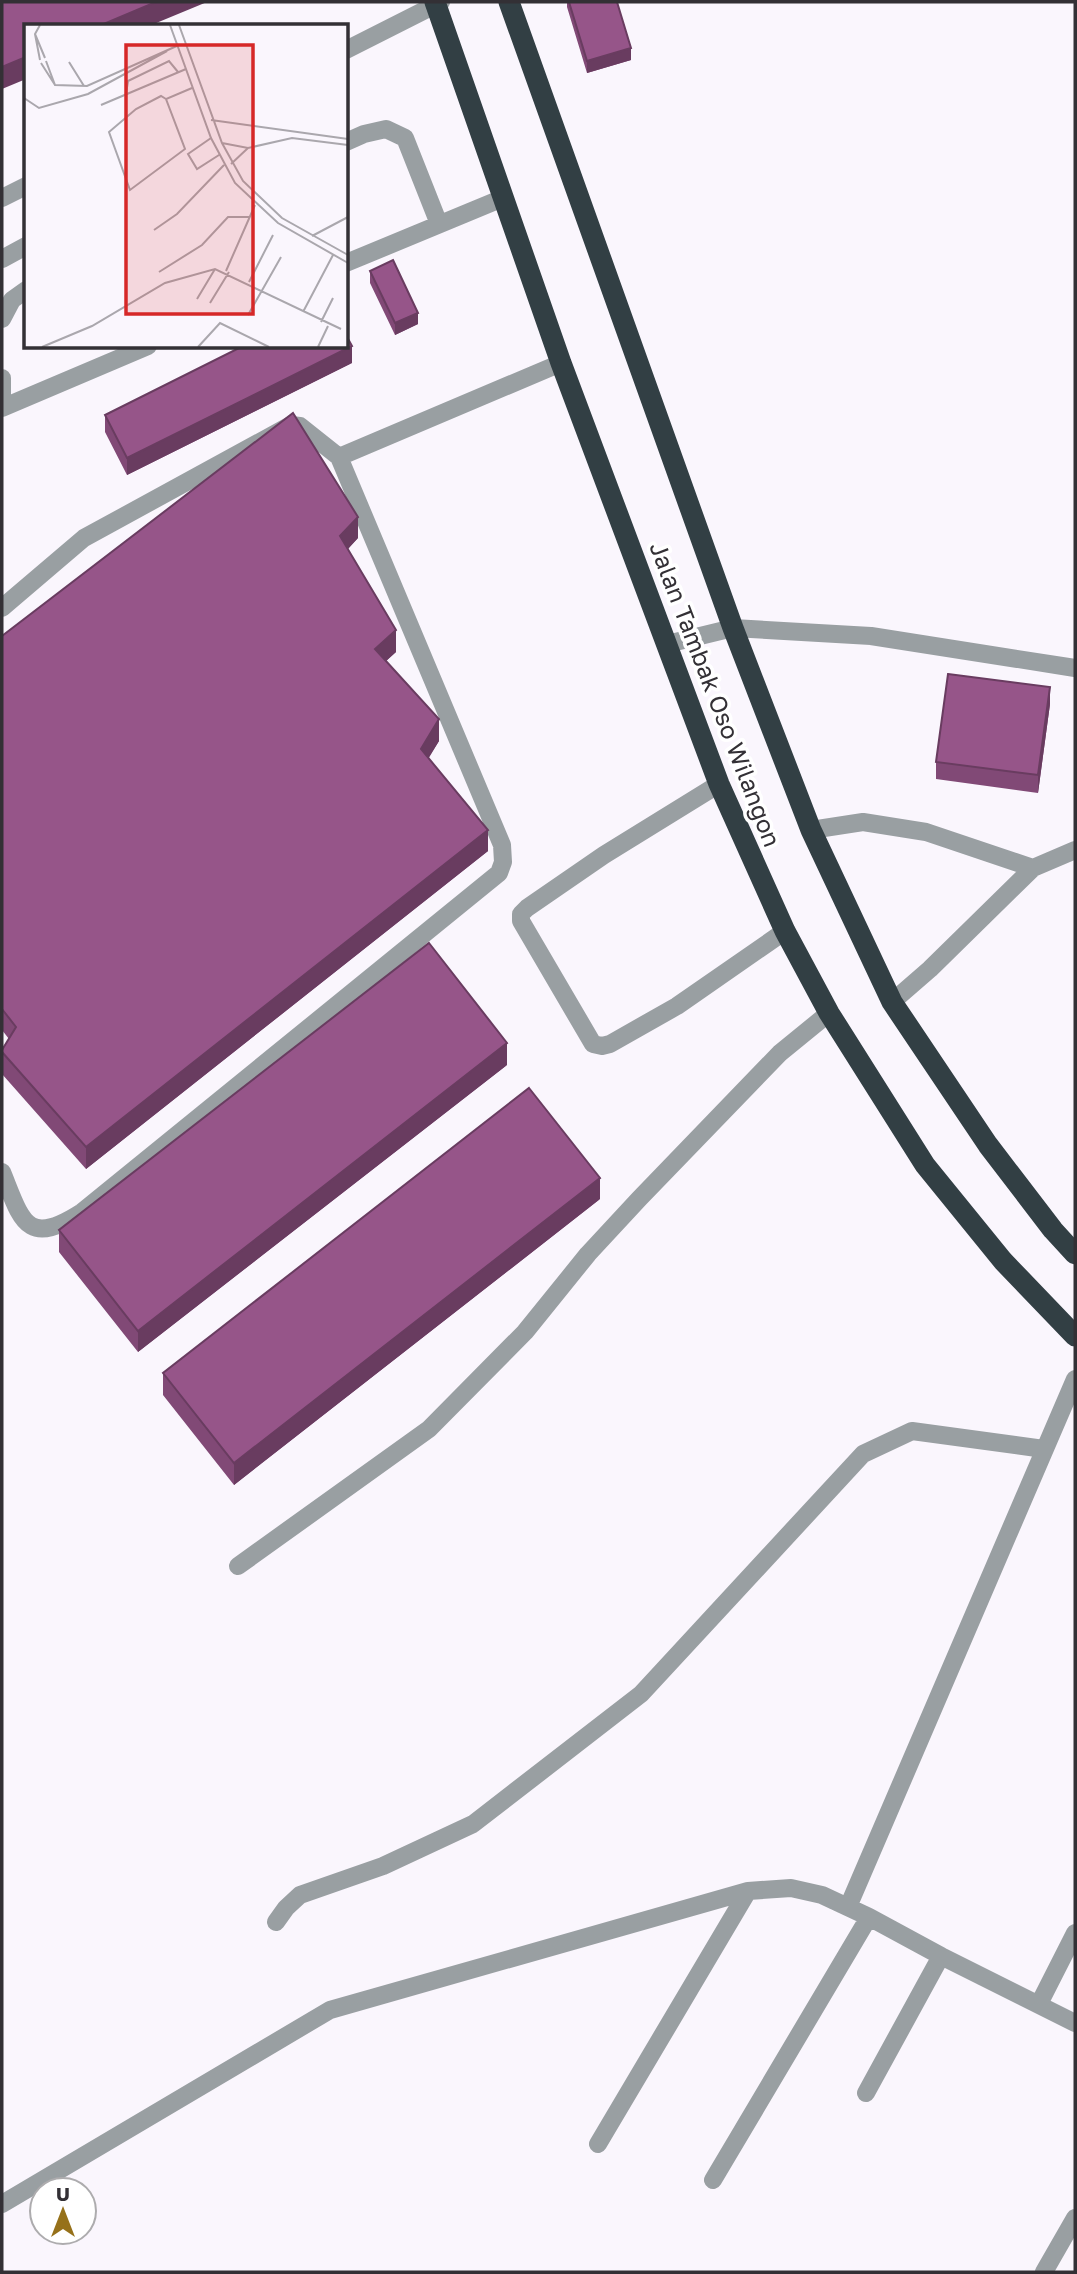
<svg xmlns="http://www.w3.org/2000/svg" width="1077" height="2274" viewBox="0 0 1077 2274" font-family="'Golos Text',sans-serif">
	<rect width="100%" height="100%" fill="#faf6fd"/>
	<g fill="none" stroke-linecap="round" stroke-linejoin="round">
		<path stroke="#999fa2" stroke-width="18" d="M346,50L441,2
			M346,142L364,134L386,129L405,138L439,224
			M2,198L26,186
			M2,259L26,246
			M346,263L503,198
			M2,319L12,300L26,290
			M2,378V408
			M2,408L148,346
			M2,608L84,538L291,425L300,426L339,457
			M667,644L733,628L871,636L1075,668
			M719,784L604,855L527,908L521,914V921L593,1044L602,1046L610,1044L677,1006L785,931
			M811,830L863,822L926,832L1033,868L1075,850
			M892,1002L930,969L1033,868
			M2,1172C22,1221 26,1248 82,1212L499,873L503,862L502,845L339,457L561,363
			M238,1566L429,1429L525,1332L588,1254L639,1199L780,1053L829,1013
			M848,1907L1075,1379
			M276,1922L286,1908L300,1895L383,1866L473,1824L641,1694L863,1454L912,1431L1044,1449
			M1039,2004L1075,1933
			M866,2093L941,1956
			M598,2144L748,1891
			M713,2180L869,1917
			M2,2204L330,2010L748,1891L791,1888L822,1895L869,1917L941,1956L1075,2023
			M1044,2272L1075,2218"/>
		<path stroke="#323f44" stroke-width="21" d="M435,2L561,363L719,784L785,931L829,1013L925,1165L1003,1261L1075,1336
			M509,2L733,628L811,830L892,1002L988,1145L1053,1230L1075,1254"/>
	</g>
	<path fill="#814976" d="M567,2H617L631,60L587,73L567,7Z
		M370,271L418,324L395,335L370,283Z
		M352,363L127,475L105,432V415Z
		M358,538L347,549L396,652L386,661L439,741L428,758L488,851L86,1169L2,1074V1050L9,1039L2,1030V636Z
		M1050,704L1038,793L936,779V762Z
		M507,1065L138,1352L59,1252V1230Z
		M600,1199L234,1485L163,1395V1373Z"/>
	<path fill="#693c60" d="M156,2H207L149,26H99Z
		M631,48V60L587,73V61Z
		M26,57V79L2,89V67Z
		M418,313V324L395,335V323Z
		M352,346V363L127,475V458Z
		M358,517V538L340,558V536Z
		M396,630V652L375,671V649Z
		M1050,687V704L1038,793V775Z
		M439,719V741L421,771V749Z
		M488,830V851L86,1169V1147Z
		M507,1043V1065L138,1352V1331Z
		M600,1178V1199L234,1485V1463Z"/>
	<path fill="#965589" stroke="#693c60" stroke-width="2" d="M2,2H156L99,26H26V57L2,67Z
		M569,2H617L631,48L587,61Z
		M393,260L418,313L395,323L370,271Z
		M346,335L352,346L127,458L105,415L243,346H346Z
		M293,413L358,517L340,536L396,630L375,649L439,719L421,749L488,830L86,1147L2,1052V1050L16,1027L2,1009V636Z
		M948,674L1050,687L1038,775L936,762Z
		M429,943L507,1043L138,1331L59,1230Z
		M529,1088L600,1178L234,1463L163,1373Z"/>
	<g text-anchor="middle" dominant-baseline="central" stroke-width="7" stroke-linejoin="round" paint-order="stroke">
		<g font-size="24" fill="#333035" stroke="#fff">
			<text transform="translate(716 694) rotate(69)">Jalan Tambak Oso Wilangon</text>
		</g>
	</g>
	<g transform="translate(24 24)">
		<rect width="324" height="324" fill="#faf6fd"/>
		<path fill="none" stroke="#aaa7ad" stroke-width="2" d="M16,1L11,10L21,34M146,1L187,114L211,159L254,199L324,239M155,1L198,119L219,157L258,194L324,231M11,10L16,36M22,37L31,61L63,62L155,21M45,38L60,62M17,39L31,61M102,70L104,57L145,37L154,48M0,74L15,84L64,70L143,27M142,75L137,72L112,85L85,108L106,166L161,125L142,75L168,64M77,81L162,45M187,96L324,115M187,114L164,130L173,145L195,131M198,119L224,124L268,114L324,121M207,140L224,124M130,206L153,190L200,141M288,212L324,193M202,247L231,181M135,248L178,221L204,193H225M225,258L249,211M173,275L191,245M186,279L205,248M279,288L309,231M224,291L257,233M297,298L309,274M18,323L68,302L141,259L191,245L317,305M174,323L196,299L245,323M294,323L304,302"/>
		<path fill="#d62828" fill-opacity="0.15" stroke="#d62828" stroke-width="3.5" d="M102,21H229V290H102Z"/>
		<rect width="324" height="324" fill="none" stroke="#333035" stroke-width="3.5"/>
	</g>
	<rect width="1077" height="2274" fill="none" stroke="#333035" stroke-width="7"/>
	<g transform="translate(63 2211)"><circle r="33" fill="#ffffff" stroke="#adacae" stroke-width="2"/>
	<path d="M0-5L12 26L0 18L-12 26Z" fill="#96711a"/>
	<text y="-10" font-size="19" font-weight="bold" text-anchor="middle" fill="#333035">U</text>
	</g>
</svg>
